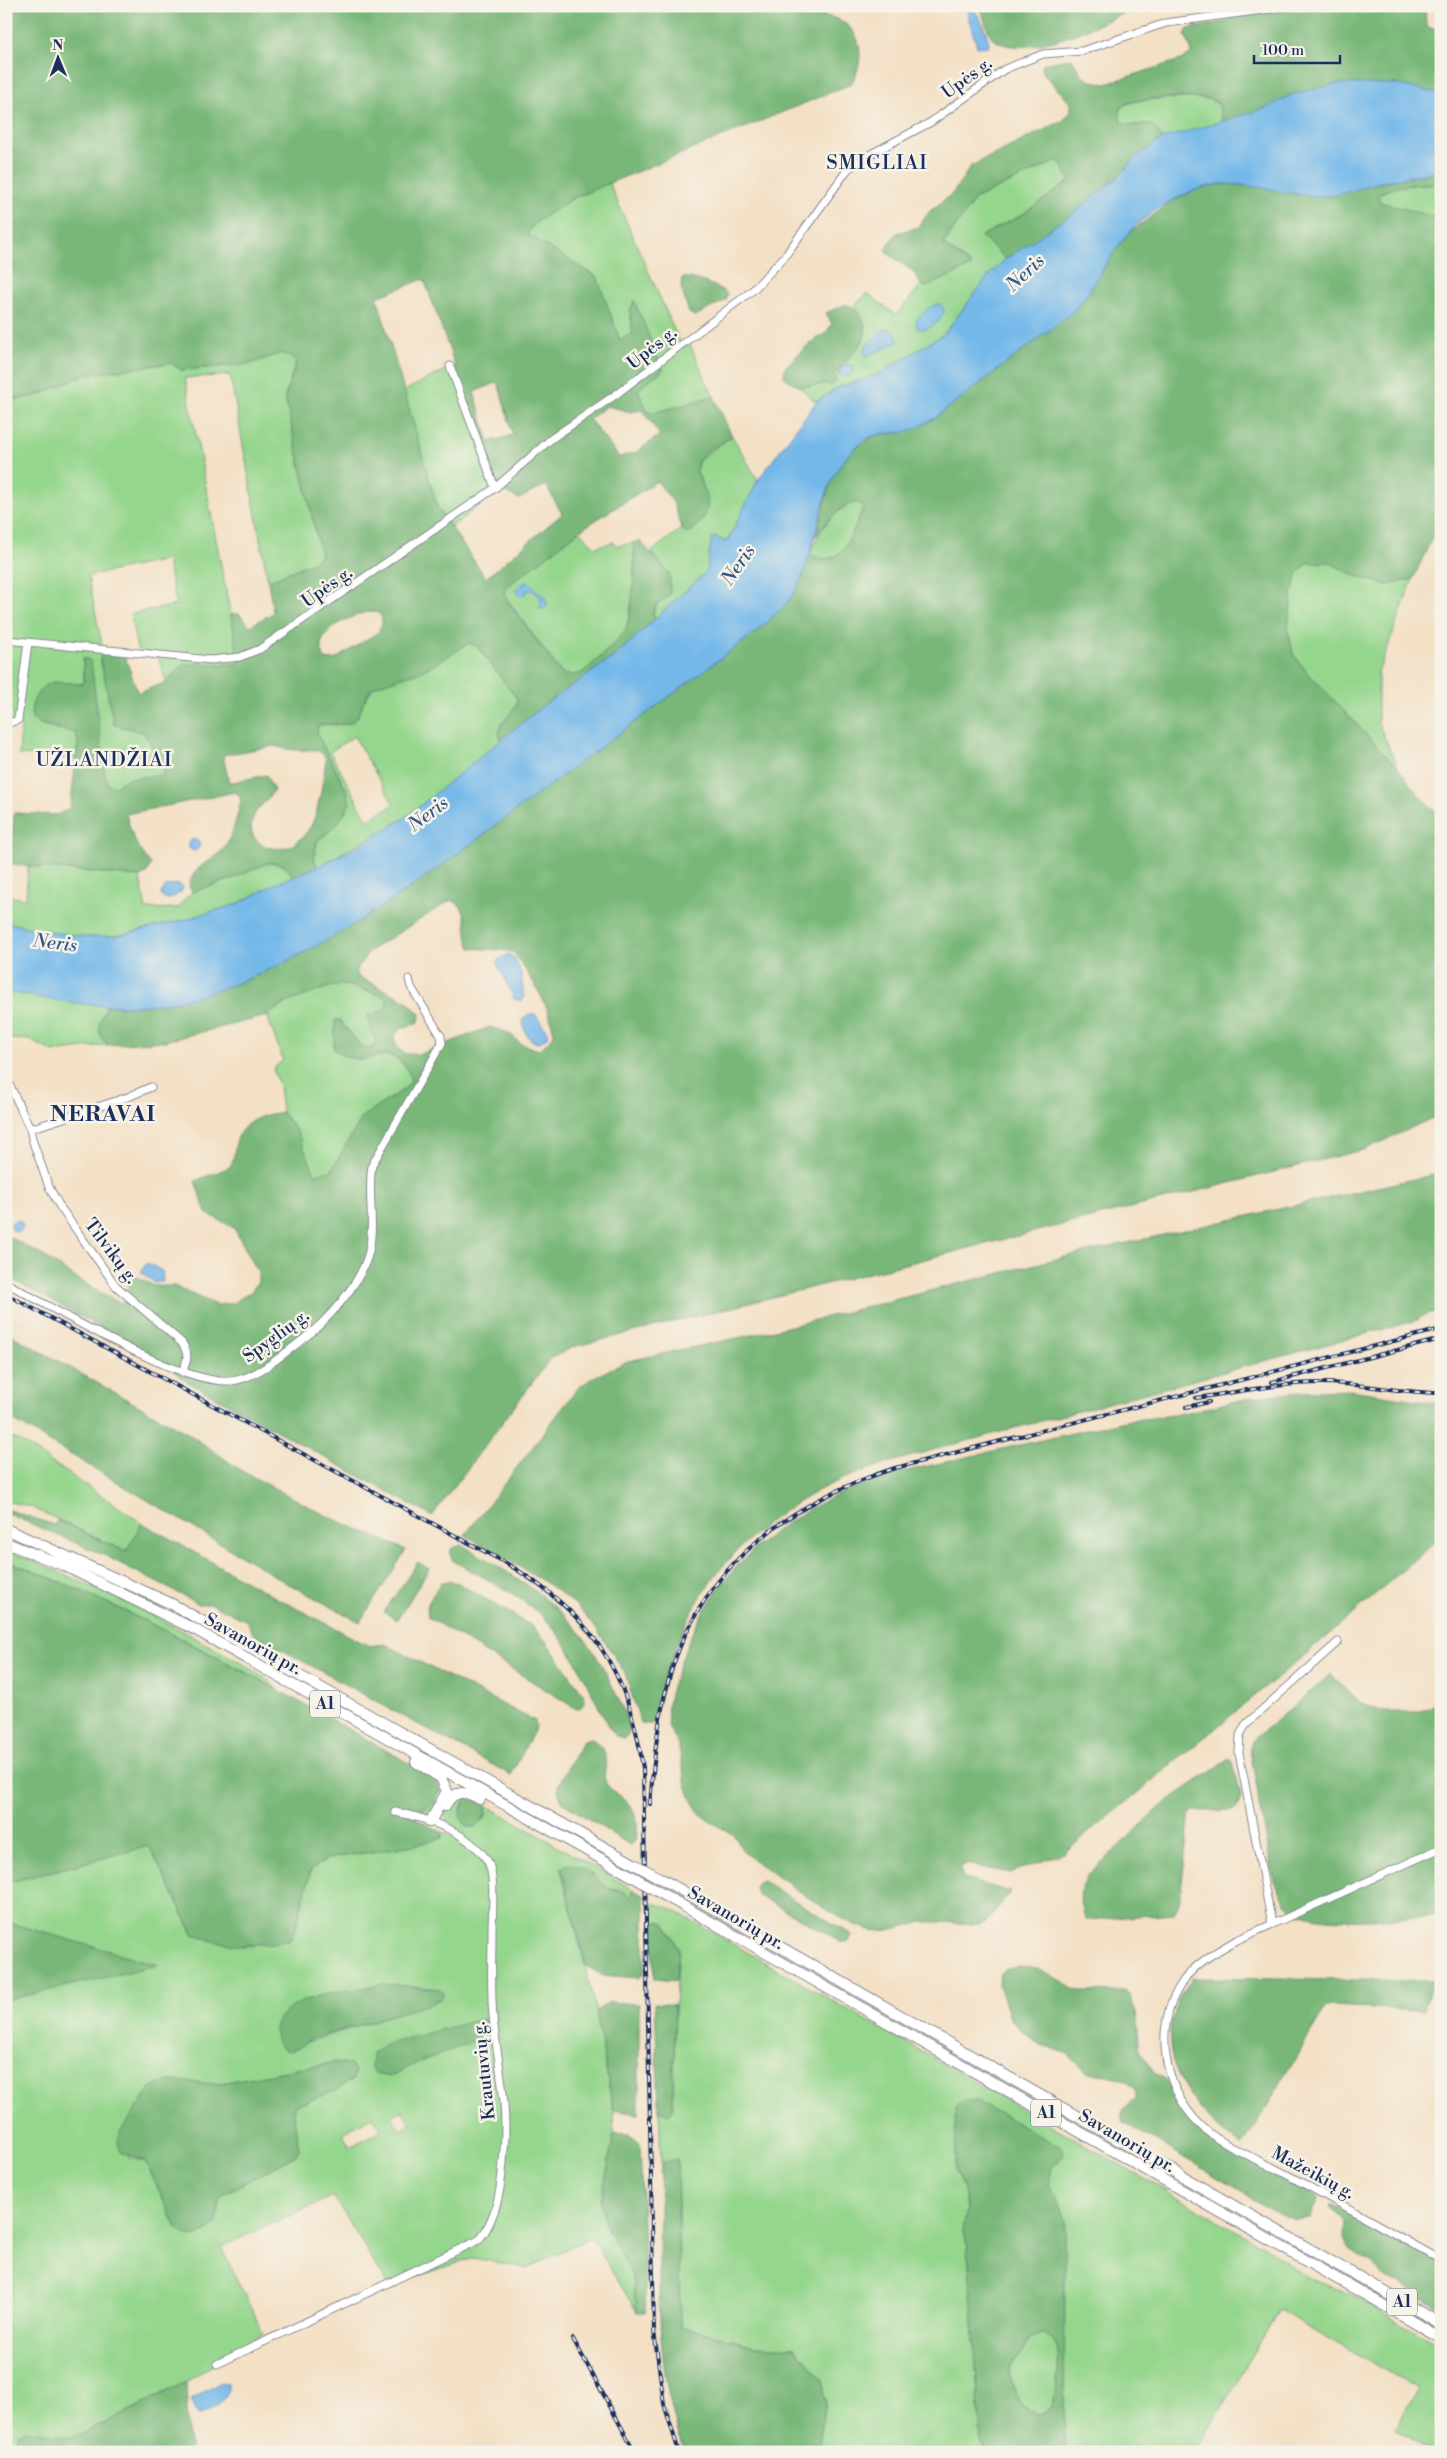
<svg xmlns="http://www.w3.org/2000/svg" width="1447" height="2458" viewBox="0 0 1447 2458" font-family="'Libre Bodoni',serif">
	<rect width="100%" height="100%" fill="#f7f3e8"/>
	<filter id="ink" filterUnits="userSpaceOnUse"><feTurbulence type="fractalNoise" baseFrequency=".02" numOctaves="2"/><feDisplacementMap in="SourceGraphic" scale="10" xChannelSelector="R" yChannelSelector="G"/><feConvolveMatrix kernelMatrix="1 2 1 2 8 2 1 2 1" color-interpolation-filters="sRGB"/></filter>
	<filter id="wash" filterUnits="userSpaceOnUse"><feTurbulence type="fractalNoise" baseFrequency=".0096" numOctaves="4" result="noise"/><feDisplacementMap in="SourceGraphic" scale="20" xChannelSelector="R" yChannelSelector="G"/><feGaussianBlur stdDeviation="1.12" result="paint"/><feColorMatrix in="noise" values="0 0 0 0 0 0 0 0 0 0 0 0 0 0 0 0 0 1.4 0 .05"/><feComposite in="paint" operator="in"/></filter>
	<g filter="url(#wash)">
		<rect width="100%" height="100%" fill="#f3e0c5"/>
		<path fill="#95d68d" stroke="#588276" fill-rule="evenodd" d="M1188,98L1209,99L1219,105L1222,123L1162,139C1148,112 1141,132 1121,122C1120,117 1118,111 1122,107C1130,98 1175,99 1188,98Z
			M1059,160L1071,181L1020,216L982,236L1006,259L990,274L944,334L879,374L837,388L816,402L800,387L825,384L832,385L836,380L834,374C852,352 882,335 854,307L867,293L896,315L921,285L926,287L972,266L943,244L976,198Z
			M609,183L678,338L684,347L689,343L714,397C692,400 669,412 648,412L638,391L643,385L663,370L630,311L633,333L619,341L597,277L526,234C546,208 580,195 609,183Z
			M1441,183V219L1379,202L1378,195C1396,183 1420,185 1441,183Z
			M281,353L296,360L285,398L321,555L315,561L268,581L230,375L185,378L240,664L178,669L166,682L159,659L137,649L130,614L176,605L167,560L88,576L104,654L100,657L115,725L143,732L164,764L163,775L127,779L114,787L109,786L106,781L83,660L84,682L81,684L52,682L55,729L76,733L78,743L76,759L19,755L21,723L6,721V401L39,395L83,375L171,363L182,370L250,364Z
			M455,365L500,490L451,527L438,509L404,391Z
			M732,436L758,480L728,540L721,541L715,537L711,541L710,559L706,572L655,619L653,613L670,574L651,552L682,528L687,534L707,496L696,469L700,459Z
			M853,502L860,503L863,508C853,530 841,574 810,554C818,531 831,514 853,502Z
			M579,531L595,547L614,542L617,546L633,543C636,559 633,616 625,630C621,638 589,669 581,673C574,676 569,675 562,674L504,595L505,588Z
			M1329,562L1353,575L1387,585L1413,579L1378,673V723L1399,769L1306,671L1293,654L1288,629L1292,593L1298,572L1308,563Z
			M469,643L477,646L517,699C517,715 491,724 502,740L405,818L317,867L314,858L317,841L336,826L347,791L318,736L317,727L322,724L336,725L358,717L362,704L374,686L424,670ZM354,736L394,805L367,819L330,752Z
			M267,863C280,863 286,865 293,876L237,904L184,920L116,936L86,937L38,930L6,922V896L26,899L28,866L140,877L146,909L177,908L192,892L232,879Z
			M347,985L386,997L387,1006L373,1034L376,1041L374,1046L368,1049L361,1047L340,1020H336L335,1021L334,1049L359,1059L387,1055L398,1059L409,1071L411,1081L406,1088L363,1116L331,1172L315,1175L297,1132L282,1112L279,1085L273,1069L283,1060L267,1016C291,998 317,986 347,985Z
			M6,991L41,998L107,1006C100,1020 96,1032 107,1045L53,1052L30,1040L6,1039Z
			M6,1435L20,1441L142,1523L127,1552L31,1507L6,1501Z
			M6,1550C76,1578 144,1609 210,1646C233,1659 259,1670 277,1689C189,1641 100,1596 6,1560Z
			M442,1790L430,1814H417L419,1810L427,1808L435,1798V1794Z
			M466,1796L460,1811L482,1822L487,1814L486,1805L634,1890L630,1897L623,1890L609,1889L594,1875L561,1869L596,2011L613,2110L614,2134L601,2202L605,2225L631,2272L637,2312L591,2237L527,2268L474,2258L388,2285L333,2196L221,2247L263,2333L186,2382L87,2432L178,2452H6V2000L157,1965L6,1922V1883L149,1846L193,1934L242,1946L288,1941L296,1928L311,1870L326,1859L414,1845L442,1838V1832L461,1838L464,1831L448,1824L444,1814L451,1801ZM384,1984L440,1989L441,1999L304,2043L315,1998ZM335,2062L351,2065L355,2072L353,2079L337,2090L295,2105L293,2111L296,2155L223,2194L218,2201L219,2212L177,2228L145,2161L129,2158L138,2109L142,2100L199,2084H216ZM402,2110L410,2124L400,2130L392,2116ZM373,2117L381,2130L350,2147L342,2133Z
			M652,1903L668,1907L1265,2247L1307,2278L1346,2292L1441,2346V2452H1434L1395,2429L1417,2388L1279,2310L1195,2452H1064L1065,2222L1057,2198L1048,2185L1052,2168L1064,2155L956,2173L963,2184L967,2208L963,2231L968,2247L981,2442L987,2452H817L825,2400L823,2380L795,2348L755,2346L680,2326L677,2160L661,2163L659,2110L670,2114L673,2110L675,2005L679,1949L665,1923L658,1921L652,1927Z
			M1044,2334C1051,2337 1054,2340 1057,2347C1061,2357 1056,2400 1049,2408C1027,2430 1009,2385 1009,2369C1011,2363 1016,2362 1019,2357C1029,2345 1024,2338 1044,2334Z"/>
		<path fill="#78b778" stroke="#4a736b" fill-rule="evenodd" d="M6,6H808L810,13C819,15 829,16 837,19C864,30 865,63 851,84L573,198L535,223L527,234L597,277L620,340L633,333L630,311L634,300L663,370L643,385L638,391L648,412C669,412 692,400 714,397L732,436C723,442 707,450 700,459C684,479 734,501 687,534L682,528L673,502L657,481L579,531L505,588L504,595L511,606L562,674C569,675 574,676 581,673C589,669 621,638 625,630C633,616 636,559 633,543L640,541L670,574V595L656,605L653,613L655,619L616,655L545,705L502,740C491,724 517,715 517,699L477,646L469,643C454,652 439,663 423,670C414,674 376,685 372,688C363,697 360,719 351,723C340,727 326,721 317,727L318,736L347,791L350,804L336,826L317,841L314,858L317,867L293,876L287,867L279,863H267L232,879L192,892L189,887C193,862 215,863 226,845C234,833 237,814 241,801L239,795L235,792L126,814C131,834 137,849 151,864L146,874L140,877L10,864L14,813L57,815L69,809L71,802L78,743L76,733C61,726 46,730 32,719C30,710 32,702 38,693C48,678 64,683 81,684L84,682L83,659H88L91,662L106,781L109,786L114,787L127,779L163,775L164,764L143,732L114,725L100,657L104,654L125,657L138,693L166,682L184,664H239L231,614H239L250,626L273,613L268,581L315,561L321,555L285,398C287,384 296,371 296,360L281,353L250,364L182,370L171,363L83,375L39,395L6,401ZM424,279L500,490L519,499L546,485L562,514L486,578L438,509L377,297ZM498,382L513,435L489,442L474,392ZM607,406L631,412L642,410L660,435L635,453L619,457L589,419ZM374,611L380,614C384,622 382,626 377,633L334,660L325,659C307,633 354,613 374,611ZM274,746C282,748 290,750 298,750C310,751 319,746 326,759C324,774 319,810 312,824C308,832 297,844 288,847C270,853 247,842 252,821C254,809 268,801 274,790L266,775L229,783L223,755Z
			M980,6H1139C1104,21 1032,61 996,41C987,36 984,16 980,6Z
			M1234,6H1425L1426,24L1430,28L1441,29V71L1438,84L1440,94L1395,84L1293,94L1266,108L1222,123L1219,105C1216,102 1213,100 1209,99C1196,96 1130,97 1122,106C1118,111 1120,117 1121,122C1141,132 1148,112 1162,139C1132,160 1108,187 1079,209C1055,227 1030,243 1006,259L981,236L1020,216L1070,181L1059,160L976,198L943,244L972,266L926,287L921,285L914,272L887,253L886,248L897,233L918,227L930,211L953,193L971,166L1064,120L1071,111V104L1044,74L1042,69L1043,64L1072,58L1081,74L1088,80L1106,84L1183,59L1192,52L1185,34L1188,29L1228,21Z
			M1441,172V183C1420,185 1395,183 1378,195L1380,202L1441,219V534L1432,538L1413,579L1387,585L1353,575L1329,562L1308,563L1298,572L1292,593L1288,629L1293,654L1306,671L1399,769L1417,793L1441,817V1114L1366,1149L573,1347L550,1359L432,1516L188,1382L158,1359L6,1276V1235L42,1255L80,1281L120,1303L128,1301V1280L132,1274L154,1286H174L216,1305L233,1303L252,1291L258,1282V1272L234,1228L206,1213L195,1181L230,1167C235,1158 234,1148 237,1140C244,1119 264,1115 282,1112L297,1132L315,1174L331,1171L363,1116L406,1088L411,1081C409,1069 401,1056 386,1055C378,1054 368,1060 359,1059C350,1059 341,1055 334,1049L335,1021L336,1020H339L361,1047L368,1049L374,1046C378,1035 366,1027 368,1016L384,1010L388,1002L386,997L347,985L331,986L283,1004L267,1016L165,1041L107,1045C95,1031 99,1021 107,1006H142L195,997L254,976L401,895L757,631C789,603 794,594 810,554C841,574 853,530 863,509L860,503C841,501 827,522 816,536L831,479L851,451L876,435L911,430L935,418L1073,312L1089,293L1114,251L1129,233L1174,200L1200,188L1223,184L1256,186L1331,196L1369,185ZM451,900C473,908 462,933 471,948L510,951L515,954C531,979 551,1005 554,1036L539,1050L521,1044L509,1033L490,1027L420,1054H406L398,1049L394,1038L398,1030L419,1022L420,1014L407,1001L357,976V969L368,952Z
			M682,278C691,276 721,287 727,294L726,300L695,316L689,313L681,287Z
			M844,305C853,305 854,308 859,315C878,338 848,357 834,374L836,380L832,385L825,384L800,387L784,377L785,367L811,342L826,333L832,324L826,313Z
			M1441,1173V1314C1430,1312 1427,1312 1418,1320L922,1453C899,1460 875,1466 853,1475C793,1497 728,1547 697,1603C675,1640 664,1683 652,1724H641L625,1673L598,1631L575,1604L545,1582L465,1535L578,1388L594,1377L628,1361L775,1330L1064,1257Z
			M6,1332L189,1434L242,1471L327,1516L406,1550L360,1622L287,1583L6,1416Z
			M1351,1390L1441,1404V1537L1312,1649L1064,1853L1010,1873L966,1864L961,1867V1873L964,1879L1011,1892L986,1922L979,1924C961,1924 942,1921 924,1922C906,1924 885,1935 867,1929C839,1921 801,1892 776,1875C766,1868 754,1861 744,1852C740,1848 738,1840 734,1836C723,1826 708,1824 699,1812C682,1790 685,1767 677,1742C675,1737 671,1733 669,1728C663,1704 675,1678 683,1656C718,1558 800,1501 897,1473L1130,1420C1173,1418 1214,1405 1255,1397C1287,1392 1319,1391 1351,1390Z
			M6,1509L54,1525L58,1520L126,1552L142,1523L271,1595L369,1646L385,1644L535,1721L536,1727L511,1775L253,1634L247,1621L212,1604H199L106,1556L6,1513Z
			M462,1545C530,1585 581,1613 614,1690C621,1705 629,1718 629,1734L624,1738L616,1736L609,1727C589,1690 572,1644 541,1615C516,1592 481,1577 452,1560L450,1553L452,1548Z
			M6,1560C156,1618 294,1699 434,1777L442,1790L435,1794L434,1802L427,1808L419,1810L416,1819L442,1832V1838L414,1845L326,1859L311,1870L296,1928L289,1941L242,1946L212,1941L193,1934L149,1846L6,1883Z
			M418,1562L429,1569L397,1620L384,1612Z
			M449,1581L458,1583L532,1626L545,1640L584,1695L585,1703L580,1708H575L428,1617L427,1605L441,1582Z
			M1331,1674L1360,1703L1384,1712H1417L1429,1708L1441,1699V1915C1407,1917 1309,1930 1287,1905C1281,1898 1278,1889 1274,1881L1250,1750L1252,1741Z
			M592,1739C618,1758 599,1767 606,1783C611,1792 616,1792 623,1798C633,1806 639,1821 637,1833C636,1839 635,1843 630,1845L563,1803C561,1799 558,1793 558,1788C560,1778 578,1751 583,1741Z
			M1229,1759L1233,1762L1241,1797L1238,1807L1232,1810L1194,1811L1190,1814L1179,1906L1175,1913L1087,1920C1077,1905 1079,1891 1087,1876L1167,1801Z
			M466,1796L486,1805C487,1816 483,1821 474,1828L465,1825L460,1816Z
			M567,1864C588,1865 592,1879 608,1888C617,1893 621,1888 630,1897L634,1890L644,1896V1974L638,1978L602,1975L586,1966L561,1869Z
			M761,1880L852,1935L849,1941L842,1942L758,1895L755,1888L756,1883Z
			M658,1921L665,1923L679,1949L676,1981L654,1979L652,1927Z
			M6,1922L159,1965L6,2000Z
			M1019,1967L1038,1968L1077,1990L1086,1992L1124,1991L1130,1996L1136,2012L1140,2051L1155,2073L1167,2080L1177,2099L1194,2123L1213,2141L1319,2198L1310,2218L1296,2220L1280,2214L1123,2122C1118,2108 1128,2107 1136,2098V2091L1126,2080L1085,2071L1068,2054L1049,2047L1040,2046L1011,2021L999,1985L1000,1973L1006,1968Z
			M1191,1978L1432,1981L1424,2010L1329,2006L1325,2009L1242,2147C1184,2103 1143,2047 1191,1978Z
			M384,1984L440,1989L444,1996L430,2004L311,2039C305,2042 300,2048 294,2050C280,2055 272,2037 276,2025C278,2018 285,2012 291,2008C313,1992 357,1990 384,1984Z
			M609,2002L639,2004V2114L613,2110L596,2011Z
			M655,2003L675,2005L673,2110L670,2114L659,2110Z
			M478,2020H485L490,2028L488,2034L482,2038L417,2063L390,2077L375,2074L371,2068L372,2054L387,2044Z
			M335,2062L351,2065L355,2072L353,2079L337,2090L295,2105L293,2111L299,2149L296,2155L223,2194L219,2201L216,2225C202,2236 190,2243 177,2228L145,2161L121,2153L118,2142L120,2132L151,2088L159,2083L172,2081L216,2084Z
			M962,2101H977L1063,2148L1064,2155L1052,2168L1048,2185L1057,2198L1065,2222L1064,2452H987L981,2442L968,2247L963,2231L967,2208L963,2184L956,2173L955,2108ZM1044,2334C1050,2337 1054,2340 1057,2347C1061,2357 1056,2400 1049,2408C1027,2430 1009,2385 1009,2369C1011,2363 1016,2362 1019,2357C1029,2345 1023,2338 1044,2334Z
			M614,2134L629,2135L640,2143L646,2312H637L631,2272L605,2225L601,2202Z
			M677,2159L680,2326L755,2346L794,2348L823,2380L825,2400L817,2452H685C650,2360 660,2260 661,2163Z
			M1331,2203L1441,2263V2310L1403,2285L1385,2278L1372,2262L1348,2248L1344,2240L1345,2221L1330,2207Z
			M186,2382L188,2437L190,2447L185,2452H13L18,2434L25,2430L70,2437L87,2432Z"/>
		<path fill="#73b8e9" stroke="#4774a4" d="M965,6H972L983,24L989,42L988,46L977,47Z
			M1336,84H1395L1441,94V172C1417,174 1393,179 1370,185C1356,189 1343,195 1329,196C1294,198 1260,184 1224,184C1193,185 1148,211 1128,234C1107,258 1094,287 1073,312L935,418C927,421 919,428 911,430C893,436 879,429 861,443C815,478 822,542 796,590C786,607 771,618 757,631C680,689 601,747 523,805C425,878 316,963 195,997C134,1014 67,1004 6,991V922L38,930L86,937L116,936L184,920L237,904L275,884L317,867L364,843L405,818L544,705L616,655L706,572L712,538H718L725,542L728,540L758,480L816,402L837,388L879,374L944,334L990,274L1006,259L1079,209L1118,177L1137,156L1162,139L1266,108L1293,94Z
			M940,304L944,308C944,320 928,333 917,328L916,321C922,313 930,305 940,304Z
			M884,329H888L896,333L898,342L866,356L864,353L866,346Z
			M846,364L854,367L853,373L844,377L838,374L839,370Z
			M527,581L546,599L547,606L545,609L539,608L542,600L534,591L529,590L522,596L518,595L516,589Z
			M188.5 845a5.5 5.5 0 1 1 11 0a5.5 5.5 0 1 1-11 0Z
			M179,884L183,887L181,892L170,899L162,897L161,893L166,886Z
			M509,954C522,962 522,984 524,997L522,1001L514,999L497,963L499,959Z
			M529,1014L536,1015L547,1032V1037L538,1043C528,1042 522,1028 523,1019Z
			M11 1226a6 6 0 1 1 12 0a6 6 0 1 1-12 0Z
			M147,1263L162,1271L163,1281L155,1283L141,1272Z
			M221,2382L228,2384C230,2397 211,2413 199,2415L191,2403L192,2399Z"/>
	</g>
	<g filter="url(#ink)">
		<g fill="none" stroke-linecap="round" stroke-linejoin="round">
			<defs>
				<path id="minor" d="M450,366L495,488
					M6,640L211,660L240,657L260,649L495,488L551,439L618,393L753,290L785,256L848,169L869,155L931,122L1005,69L1043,54L1082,51L1166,23L1292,6
					M6,724L18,720L28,642
					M6,1077L30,1129L33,1142L49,1187L60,1207L116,1286L182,1343C189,1354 188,1360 182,1372
					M30,1129L128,1097L151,1087
					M6,1283C53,1307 190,1392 237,1380C260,1375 282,1355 301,1341C326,1322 359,1286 368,1255C376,1225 367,1195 372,1165L442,1043L441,1036L411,987L409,979
					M1441,1848L1237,1940C1217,1951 1197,1962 1183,1981C1150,2028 1164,2096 1208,2132C1228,2148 1251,2156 1274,2168C1330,2197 1385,2229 1441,2260
					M1272,1924L1239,1753L1240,1735L1246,1724L1338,1642
					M217,2364L479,2240C499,2216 502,2180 504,2150C508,2106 499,2069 494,2026C490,1995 492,1963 492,1931C492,1914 496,1874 487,1860C468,1832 427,1818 395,1812"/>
				<path id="highway" d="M6,1529L172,1604L634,1864
					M6,1543L65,1566L194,1629L637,1879
					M416,1762L441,1778L447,1791L430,1822
					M445,1806C454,1789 465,1791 480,1799
					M658,1877L1441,2324
					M657,1891L1441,2338"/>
			</defs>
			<use href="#minor" stroke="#878892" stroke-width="9"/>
			<use href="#highway" stroke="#878892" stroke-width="12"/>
			<use href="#minor" stroke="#fff" stroke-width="7"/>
			<use href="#highway" stroke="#fff" stroke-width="10"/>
			<defs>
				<path id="rail" d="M6,1294L506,1563C591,1614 629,1671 643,1768L654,2331L664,2404L679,2452
					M1272,1382L1441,1339
					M1196,1398C1237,1392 1280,1383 1322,1383C1362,1383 1401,1393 1441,1393
					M1186,1407L1209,1402
					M650,1804C655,1745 661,1681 689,1627C731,1544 809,1496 895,1468L1441,1329
					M573,2339L635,2452"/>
			</defs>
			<use href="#rail" stroke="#1b2f5e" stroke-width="4"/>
			<use href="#rail" stroke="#f7f3e8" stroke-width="2" stroke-dasharray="5.5" stroke-linecap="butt"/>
			<defs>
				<path id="highway-bridge" d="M634,1864L658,1877
					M637,1879L657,1891"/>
			</defs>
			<use href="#highway-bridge" stroke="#878892" stroke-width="12" stroke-linecap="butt"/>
			<use href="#highway-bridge" stroke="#fff" stroke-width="10"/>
		</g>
	</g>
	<g text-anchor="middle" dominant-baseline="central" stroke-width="5" stroke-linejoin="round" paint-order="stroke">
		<g fill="#f7f3e8" stroke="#5d6a87" stroke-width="1">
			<rect x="310" y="1690.5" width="30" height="27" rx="4"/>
			<rect x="1031" y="2099.5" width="30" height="27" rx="4"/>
			<rect x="1387" y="2288.5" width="30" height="27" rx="4"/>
		</g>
		<g font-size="16" font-weight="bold" fill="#1b2f5e">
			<text x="325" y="1704">A1</text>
			<text x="1046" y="2113">A1</text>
			<text x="1402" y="2302">A1</text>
		</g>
		<g font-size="18" fill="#1b2f5e" stroke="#f7f3e8">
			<text transform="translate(967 78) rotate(-36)">Upės g.</text>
			<text transform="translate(652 348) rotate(-38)">Upės g.</text>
			<text transform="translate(327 587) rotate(-35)">Upės g.</text>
			<text transform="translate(111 1251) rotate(53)">Tilvikų g.</text>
			<text transform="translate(276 1336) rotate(-36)">Spyglių g.</text>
			<text transform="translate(253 1644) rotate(29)">Savanorių pr.</text>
			<text transform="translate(736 1918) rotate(30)">Savanorių pr.</text>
			<text transform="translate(484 2071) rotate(-96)">Krautuvių g.</text>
			<text transform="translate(1127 2141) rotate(30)">Savanorių pr.</text>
			<text transform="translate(1313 2173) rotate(28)">Mažeikių g.</text>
		</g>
		<g font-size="19" font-style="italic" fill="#355888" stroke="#f7f3e8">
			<text transform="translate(1025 273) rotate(-43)">Neris</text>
			<text transform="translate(738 565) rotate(-55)">Neris</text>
			<text transform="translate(428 814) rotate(-37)">Neris</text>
			<text transform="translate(55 943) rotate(7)">Neris</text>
		</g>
		<g font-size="20" letter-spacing="1" fill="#1b2f5e" stroke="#f7f3e8">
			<text x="877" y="163">SMIGLIAI</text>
			<text x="104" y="760">UŽLANDŽIAI</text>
		</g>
		<g font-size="22" font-weight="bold" letter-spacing="1" fill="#1b2f5e" stroke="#f7f3e8">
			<text x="103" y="1114">NERAVAI</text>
		</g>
	</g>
	<rect width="1447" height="2458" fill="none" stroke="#f7f3e8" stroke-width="25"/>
	<g transform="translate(58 58) rotate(359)" stroke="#f7f3e8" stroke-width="4" paint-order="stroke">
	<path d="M0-4L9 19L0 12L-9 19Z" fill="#1b2f5e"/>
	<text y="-8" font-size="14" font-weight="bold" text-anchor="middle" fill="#1b2f5e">N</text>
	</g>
	<path d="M1254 55v8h86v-8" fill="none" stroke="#1b2f5e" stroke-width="2.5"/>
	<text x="1262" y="55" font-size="15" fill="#1b2f5e" stroke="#f7f3e8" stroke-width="4" paint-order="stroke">100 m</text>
</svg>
